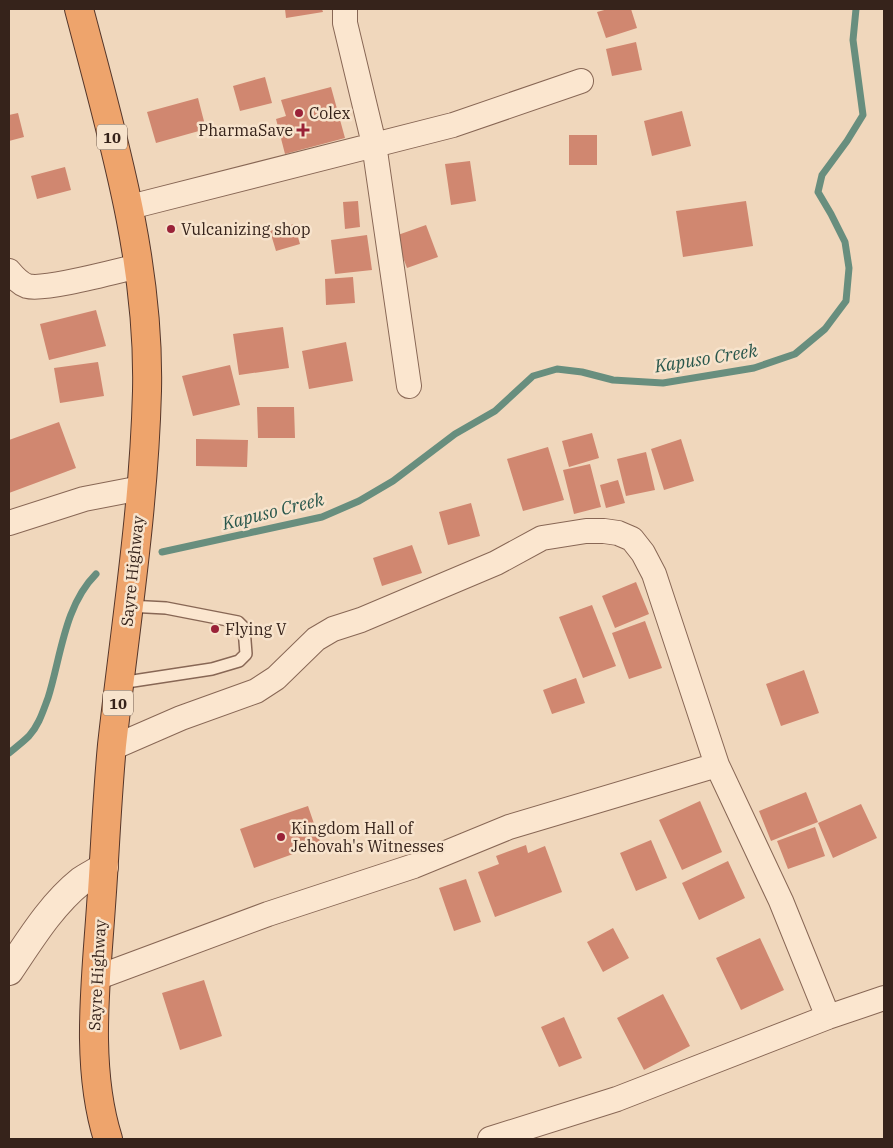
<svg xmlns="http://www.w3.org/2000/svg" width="893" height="1148" viewBox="0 0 893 1148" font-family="'IBM Plex Serif',serif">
	<rect width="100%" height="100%" fill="#f0d7bc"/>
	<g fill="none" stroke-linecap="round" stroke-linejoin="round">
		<path stroke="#688e7e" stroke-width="7" d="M162,552L322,517L359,501L393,481L455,434L495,411L533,376L557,369L582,372L613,380L663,383L754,368L795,354L825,329L846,301L849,268L845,242L831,214L818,192L822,175L847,141L863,115L853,40L856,9
			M9,753C15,748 23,742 29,736C39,725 43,711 48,698C61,657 64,606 96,574"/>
	</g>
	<path fill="#d08770" d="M285,9H322L323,12L286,18Z
		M608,9H631L637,28L606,38L597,12Z
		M636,42L642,70L612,76L606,49Z
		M265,77L272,103L240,111L233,86Z
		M331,87L345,138L285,154L276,119L286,116L281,100Z
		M198,98L206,129L156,143L147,112Z
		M682,111L691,146L652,156L644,121Z
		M18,113L24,137L9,141V115Z
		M569,135H597V165H569Z
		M470,161L476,201L451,205L445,164Z
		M65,167L71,190L37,199L31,176Z
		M358,201L360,227L345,229L343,202Z
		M746,201L753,246L683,257L676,211Z
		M294,224L300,244L276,251L270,231Z
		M426,225L438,257L407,268L395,236Z
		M367,235L372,270L335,274L331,240Z
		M353,277L355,303L326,305L325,279Z
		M96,310L106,346L49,360L40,324Z
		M283,327L289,368L239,375L233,334Z
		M346,342L353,381L309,389L302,351Z
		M98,362L104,396L60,403L54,368Z
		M230,365L240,405L193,416L182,376Z
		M257,407H294L295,438H258Z
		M59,422L76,468L9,493V440Z
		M592,433L599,458L569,467L562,441Z
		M196,439L248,440L247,467L196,466Z
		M681,439L694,481L664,490L651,449Z
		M548,447L564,500L523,511L507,459Z
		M646,452L655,490L626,496L617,459Z
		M590,464L601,507L574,514L563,470Z
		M618,480L625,503L606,508L600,485Z
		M471,503L480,536L448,545L439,512Z
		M412,545L422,573L382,586L373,558Z
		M636,582L649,614L615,628L602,596Z
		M592,605L616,666L583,678L559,617Z
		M645,621L662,668L629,679L612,633Z
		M804,670L819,713L781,726L766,684Z
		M576,678L585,703L552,714L543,690Z
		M806,792L818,822L771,841L759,811Z
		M700,801L722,852L682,870L659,820Z
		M861,804L877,838L833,858L818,823Z
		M308,806L321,844L254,868L240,829Z
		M815,827L825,856L788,869L777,841Z
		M651,840L667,878L636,891L620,853Z
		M526,845L528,853L545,846L562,892L495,917L478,872L499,864L496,856Z
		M728,861L745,898L699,920L682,883Z
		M466,879L481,922L454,931L439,888Z
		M613,928L629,958L603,972L587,942Z
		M760,938L784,990L741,1010L716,958Z
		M204,980L222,1036L180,1050L162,993Z
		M663,994L690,1046L644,1070L617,1018Z
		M564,1017L582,1058L559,1067L541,1027Z"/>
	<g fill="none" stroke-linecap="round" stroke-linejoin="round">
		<defs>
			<path id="service" d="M120,683L212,669L239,661L246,654L244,628L238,622L166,608L128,606"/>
			<path id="minor" d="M345,9V23L374,144L409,386
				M130,207L453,125L581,81
				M9,271C14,277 19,283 27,286C45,291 117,271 139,266
				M9,523L84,499L141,488
				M112,748L181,718L256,691L276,678L316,639L333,629L361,620L496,563L542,538L586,531H604L618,533L632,539L643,553L654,574L717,765L781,901L828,1017
				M96,978L268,914L414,866L509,827L717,765
				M490,1139L617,1099L828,1017L884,998"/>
			<path id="tertiary" d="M9,971C30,940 51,905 81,881C88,876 97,872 104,867"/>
			<path id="trunk" d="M79,9C112,135 150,260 147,391C144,510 125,628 112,745C107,798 105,852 101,906C96,981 85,1066 108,1139"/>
		</defs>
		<use href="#service" stroke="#886755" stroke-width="14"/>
		<use href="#minor" stroke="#886755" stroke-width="26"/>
		<use href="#tertiary" stroke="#886755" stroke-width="30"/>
		<use href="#trunk" stroke="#55362a" stroke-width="30"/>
		<use href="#service" stroke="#fbe6cf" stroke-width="11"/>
		<use href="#minor" stroke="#fbe6cf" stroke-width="24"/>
		<use href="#tertiary" stroke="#fbe6cf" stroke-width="28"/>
		<use href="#trunk" stroke="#eea46c" stroke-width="28"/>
	</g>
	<g fill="#9a2238" stroke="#f7e3cc" stroke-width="2">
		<circle cx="299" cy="113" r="5"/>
		<path d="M300.5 122.5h5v5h5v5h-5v5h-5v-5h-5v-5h5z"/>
		<circle cx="171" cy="229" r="5"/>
		<circle cx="215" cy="629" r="5"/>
		<circle cx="281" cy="837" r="5"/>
	</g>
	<g text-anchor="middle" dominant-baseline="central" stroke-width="5" stroke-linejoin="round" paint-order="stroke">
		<g fill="#f7e3cc" stroke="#705d50" stroke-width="1">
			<rect x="97" y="124.5" width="30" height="25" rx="4"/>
			<rect x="103" y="690.5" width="30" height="25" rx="4"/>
		</g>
		<g font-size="15" font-weight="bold" fill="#36231b">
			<text x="112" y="137">10</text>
			<text x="118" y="703">10</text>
		</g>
		<g font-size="16" fill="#36231b" stroke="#f7e3cc" text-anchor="start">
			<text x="309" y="113">Colex</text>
			<text x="293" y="130" text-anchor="end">PharmaSave</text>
			<text x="181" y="229">Vulcanizing shop</text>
			<text x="225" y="629">Flying V</text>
			<text x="291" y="828">Kingdom Hall of<tspan x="291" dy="18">Jehovah's Witnesses</tspan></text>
		</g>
		<g font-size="16" fill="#36231b" stroke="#f7e3cc">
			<text transform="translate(132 571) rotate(-84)">Sayre Highway</text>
			<text transform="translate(97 975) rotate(-87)">Sayre Highway</text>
		</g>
		<g font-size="18" font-style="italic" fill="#29574c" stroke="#f7e3cc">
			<text transform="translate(706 358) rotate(-9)">Kapuso Creek</text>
			<text transform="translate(273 511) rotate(-14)">Kapuso Creek</text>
		</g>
	</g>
	<rect width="893" height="1148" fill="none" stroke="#36231b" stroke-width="20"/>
</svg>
